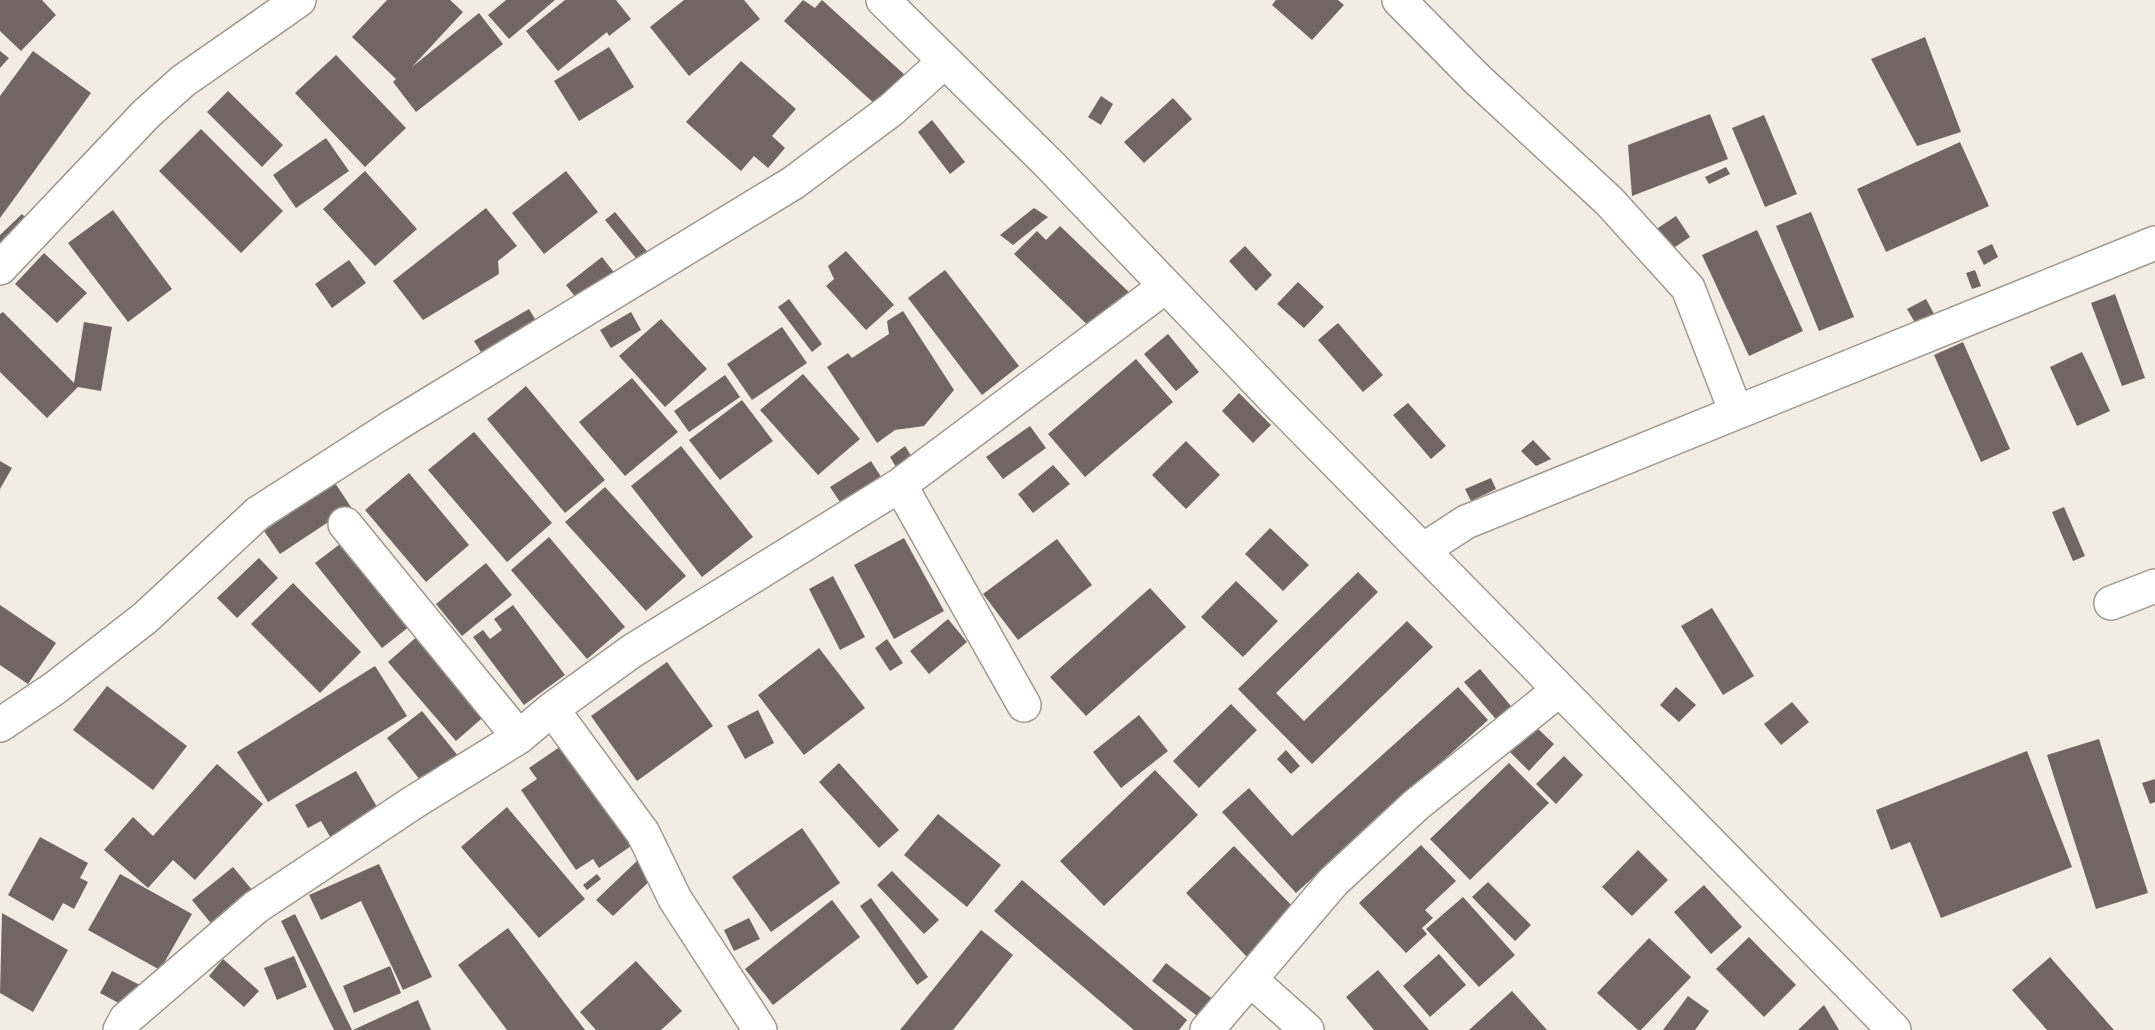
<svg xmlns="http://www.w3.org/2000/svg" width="2155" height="1030" viewBox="0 0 2155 1030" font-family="'Source Sans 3',sans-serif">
	<rect width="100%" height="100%" fill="#f2ece2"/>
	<path fill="#716664" d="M0,0H42L56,15L21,51L0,31Z
		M387,0H450L463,12L412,67L479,13L503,44L416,112L393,82L396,79L352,37Z
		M506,0H555L509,39L488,15Z
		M565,0H616L631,19L609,36L607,32L558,71L526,31Z
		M684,0H744L760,19L689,76L650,27Z
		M803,0L815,8L822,0L906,76L878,107L784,21Z
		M1276,0H1338L1344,5L1312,40L1272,5Z
		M1925,37L1961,132L1917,146L1871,59Z
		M609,47L634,87L579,121L554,81Z
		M0,51L9,58L0,68Z
		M33,51L91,93L0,218V96Z
		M336,55L406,128L365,167L295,93Z
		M741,61L796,109L772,136L785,148L768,168L754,156L741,171L686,122Z
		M228,91L283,145L262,167L207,112Z
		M1101,96L1113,104L1101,125L1088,117Z
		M1173,98L1192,119L1144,163L1124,142Z
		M1710,114L1728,159L1632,196L1628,145Z
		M1764,115L1797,194L1765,207L1732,128Z
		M932,120L965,162L950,174L918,132Z
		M201,129L283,211L241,253L159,171Z
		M326,138L349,171L296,208L273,175Z
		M1960,142L1989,206L1886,252L1857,189Z
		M1726,167L1730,174L1709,184L1705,177Z
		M365,171L417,229L375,266L323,209Z
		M566,171L598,212L544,254L512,213Z
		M486,208L517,246L498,261L499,274L423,320L393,281Z
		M1034,208L1048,217L1013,245L1000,235Z
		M113,210L172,289L128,322L68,243Z
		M615,212L650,255L640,263L605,220Z
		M1811,212L1854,317L1819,331L1776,226Z
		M22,214L33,225L0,253V235Z
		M1676,216L1690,237L1669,251L1655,230Z
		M1060,226L1133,296L1097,334L1014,254L1037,231L1046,240Z
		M1757,230L1803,331L1749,356L1702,255Z
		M1992,244L1998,257L1984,265L1977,251Z
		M1245,246L1272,275L1256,291L1229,261Z
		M846,251L894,305L866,330L826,286L834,279L828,266Z
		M44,253L87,293L57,323L15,284Z
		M602,257L616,275L580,303L566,285Z
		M349,260L366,283L332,308L315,284Z
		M945,270L1019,366L982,395L908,298Z
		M1975,270L1981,286L1972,289L1966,273Z
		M1298,282L1324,307L1304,328L1277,304Z
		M2115,294L2145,378L2122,386L2091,303Z
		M789,299L822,344L812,352L778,307Z
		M1926,299L1939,323L1921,333L1907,309Z
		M529,309L544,334L489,365L474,341Z
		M903,311L954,390L924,426L895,430L877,443L827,367L848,353L852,358L889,334L887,321Z
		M3,312L74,383L84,322L112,327L101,391L78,387L47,418L0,372V314Z
		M631,312L641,330L611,348L600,330Z
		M661,319L707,369L665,407L619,356Z
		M1338,323L1383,375L1363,392L1318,340Z
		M782,327L807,363L752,400L727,364Z
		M1168,334L1199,372L1176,391L1144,354Z
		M1963,342L2010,449L1981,462L1934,355Z
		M2082,352L2110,411L2077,426L2050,367Z
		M1136,359L1173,402L1085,477L1048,434Z
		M803,374L860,439L818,475L760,410Z
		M725,375L740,397L689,432L674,411Z
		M632,378L678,432L625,476L579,422Z
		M526,386L605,480L565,513L487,419Z
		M1239,393L1271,425L1253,443L1222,411Z
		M742,400L773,441L720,480L689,440Z
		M1408,403L1446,446L1431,459L1393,415Z
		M1030,426L1046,448L1003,479L986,457Z
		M474,432L552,523L507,562L428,470Z
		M1533,440L1551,459L1536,466L1521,451Z
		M1186,441L1220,475L1186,509L1152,475Z
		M681,446L753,537L702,577L631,486Z
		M905,446L915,462L899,472L890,457Z
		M0,461L12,468L0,489Z
		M871,461L885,483L844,508L830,487Z
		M1053,465L1070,484L1033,513L1018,494Z
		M409,473L469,545L426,582L365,510Z
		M1491,478L1496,489L1471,501L1465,489Z
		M335,483L351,507L280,554L264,531Z
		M605,487L686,576L646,611L565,522Z
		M2064,507L2085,556L2073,561L2052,512Z
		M1270,528L1309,565L1283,591L1245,554Z
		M352,535L419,619L382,648L315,563Z
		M549,537L625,627L587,659L511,570Z
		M904,538L944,611L894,639L854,565Z
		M1057,539L1092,585L1018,640L983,594Z
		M259,558L278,578L237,618L217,598Z
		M486,563L512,595L462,636L436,604Z
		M1358,572L1378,592L1276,693L1304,721L1407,621L1433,647L1312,764L1238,689Z
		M833,576L865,637L840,650L809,589Z
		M1236,581L1278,621L1243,657L1201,617Z
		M293,583L361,652L320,693L251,624Z
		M1150,588L1186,627L1086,716L1050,677Z
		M0,605L56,643L28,684L0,665Z
		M513,605L565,675L524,705L473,637L483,630L490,639L502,630L494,619Z
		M1712,608L1754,676L1723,695L1681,626Z
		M948,619L967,642L929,674L910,651Z
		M420,634L488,713L456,741L388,662Z
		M887,639L903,663L890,671L875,648Z
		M819,648L865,708L804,755L758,695Z
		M667,662L713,726L637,781L591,716Z
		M375,666L407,716L268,802L237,752Z
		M1480,669L1516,712L1500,724L1464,682Z
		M107,686L187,746L153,790L73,730Z
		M1458,687L1488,720L1296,893L1222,812L1249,788L1292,836Z
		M1676,687L1696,705L1679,722L1660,705Z
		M1792,702L1809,722L1781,745L1764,724Z
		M1231,704L1257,730L1199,788L1173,761Z
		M758,710L774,743L745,759L727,726Z
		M422,711L459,757L424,785L387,738Z
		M1139,715L1168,751L1121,788L1093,752Z
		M1535,726L1554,744L1529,771L1510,752Z
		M2099,739L2148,893L2096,909L2047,755Z
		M564,744L634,844L599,868L593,859L576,870L521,790L537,779L529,768Z
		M1286,750L1300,766L1291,774L1277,759Z
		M2027,751L2072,867L1941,918L1910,842L1891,850L1876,810Z
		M1564,756L1583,775L1556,804L1536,784Z
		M839,763L899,830L879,848L819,782Z
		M1509,763L1549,803L1470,880L1430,839Z
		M217,764L263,804L195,880L173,860L148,888L104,850L133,817L153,836Z
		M1155,770L1198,815L1104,906L1060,861Z
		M356,771L380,812L332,840L321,821L308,828L295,805Z
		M2155,779V802L2150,804L2142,783Z
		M507,807L585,899L539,938L461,847Z
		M938,814L1001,865L967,907L904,855Z
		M802,828L840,883L771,932L732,877Z
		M40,837L88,863L80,878L88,882L74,909L63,903L53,921L8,895Z
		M1421,845L1456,881L1425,910L1433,918L1422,928L1427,934L1406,953L1359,903Z
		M1234,846L1296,910L1247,957L1186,893Z
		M1638,850L1668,880L1632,916L1602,887Z
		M639,859L655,876L613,916L596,900Z
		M379,864L432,977L403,990L361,901L321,920L309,895Z
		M233,867L259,898L218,932L192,900Z
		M892,871L939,920L924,934L877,885Z
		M120,874L192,914L160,970L88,930Z
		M597,874L601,879L587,890L583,885Z
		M1022,880L1187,1020L1179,1030H1134L994,911Z
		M1488,882L1531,925L1515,941L1472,897Z
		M1704,885L1742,927L1711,954L1674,912Z
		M1463,897L1515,955L1479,987L1426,929Z
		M871,898L928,977L917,985L860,906Z
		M832,900L860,937L773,1005L745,969Z
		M2,913L68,950L33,1012L0,993Z
		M295,914L352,1030H334L281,921Z
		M749,918L760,939L734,951L724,930Z
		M508,928L585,1030H507L458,965Z
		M981,930L1013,955L953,1030H900Z
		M1749,937L1796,985L1764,1017L1716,969Z
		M1649,938L1691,977L1641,1030H1638L1597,993Z
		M1439,954L1466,985L1430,1017L1403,986Z
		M294,956L307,987L277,1000L264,968Z
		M2050,957L2114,1030H2047L2012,990Z
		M223,959L259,991L244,1007L209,976Z
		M636,961L682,1011L661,1030H596L580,1012Z
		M1166,963L1219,1004L1205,1022L1152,981Z
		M390,966L401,993L354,1013L343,986Z
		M1378,970L1429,1030H1374L1346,997Z
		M112,971L140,985L128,1008L100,993Z
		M1512,991L1547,1030H1469Z
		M1688,996L1709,1011L1695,1030H1663Z
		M418,1000L431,1030H353Z
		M1824,1005L1839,1030H1798Z"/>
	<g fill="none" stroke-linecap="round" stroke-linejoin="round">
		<defs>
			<path id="minor" d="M883,0L1050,165L1279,404L1894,1030
				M1399,0L1477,79L1609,201L1688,288L1736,412
				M0,268L146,114L183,81L299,0
				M900,485L1024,705
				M345,524L519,737
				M1423,550L1466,522L2155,243
				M2111,603L2155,586
				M552,709L643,833L675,899L760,1030
				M0,725L55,688L145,618L258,513L395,425L793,183L891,110L945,61
				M1251,980L1307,1030
				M120,1030L126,1019L256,907L414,802L519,737L552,709L632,651L900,485L1166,286
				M1207,1030L1333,882L1416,805L1559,690"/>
		</defs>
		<use href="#minor" stroke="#9f9990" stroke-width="36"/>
		<use href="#minor" stroke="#fff" stroke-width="33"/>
	</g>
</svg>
